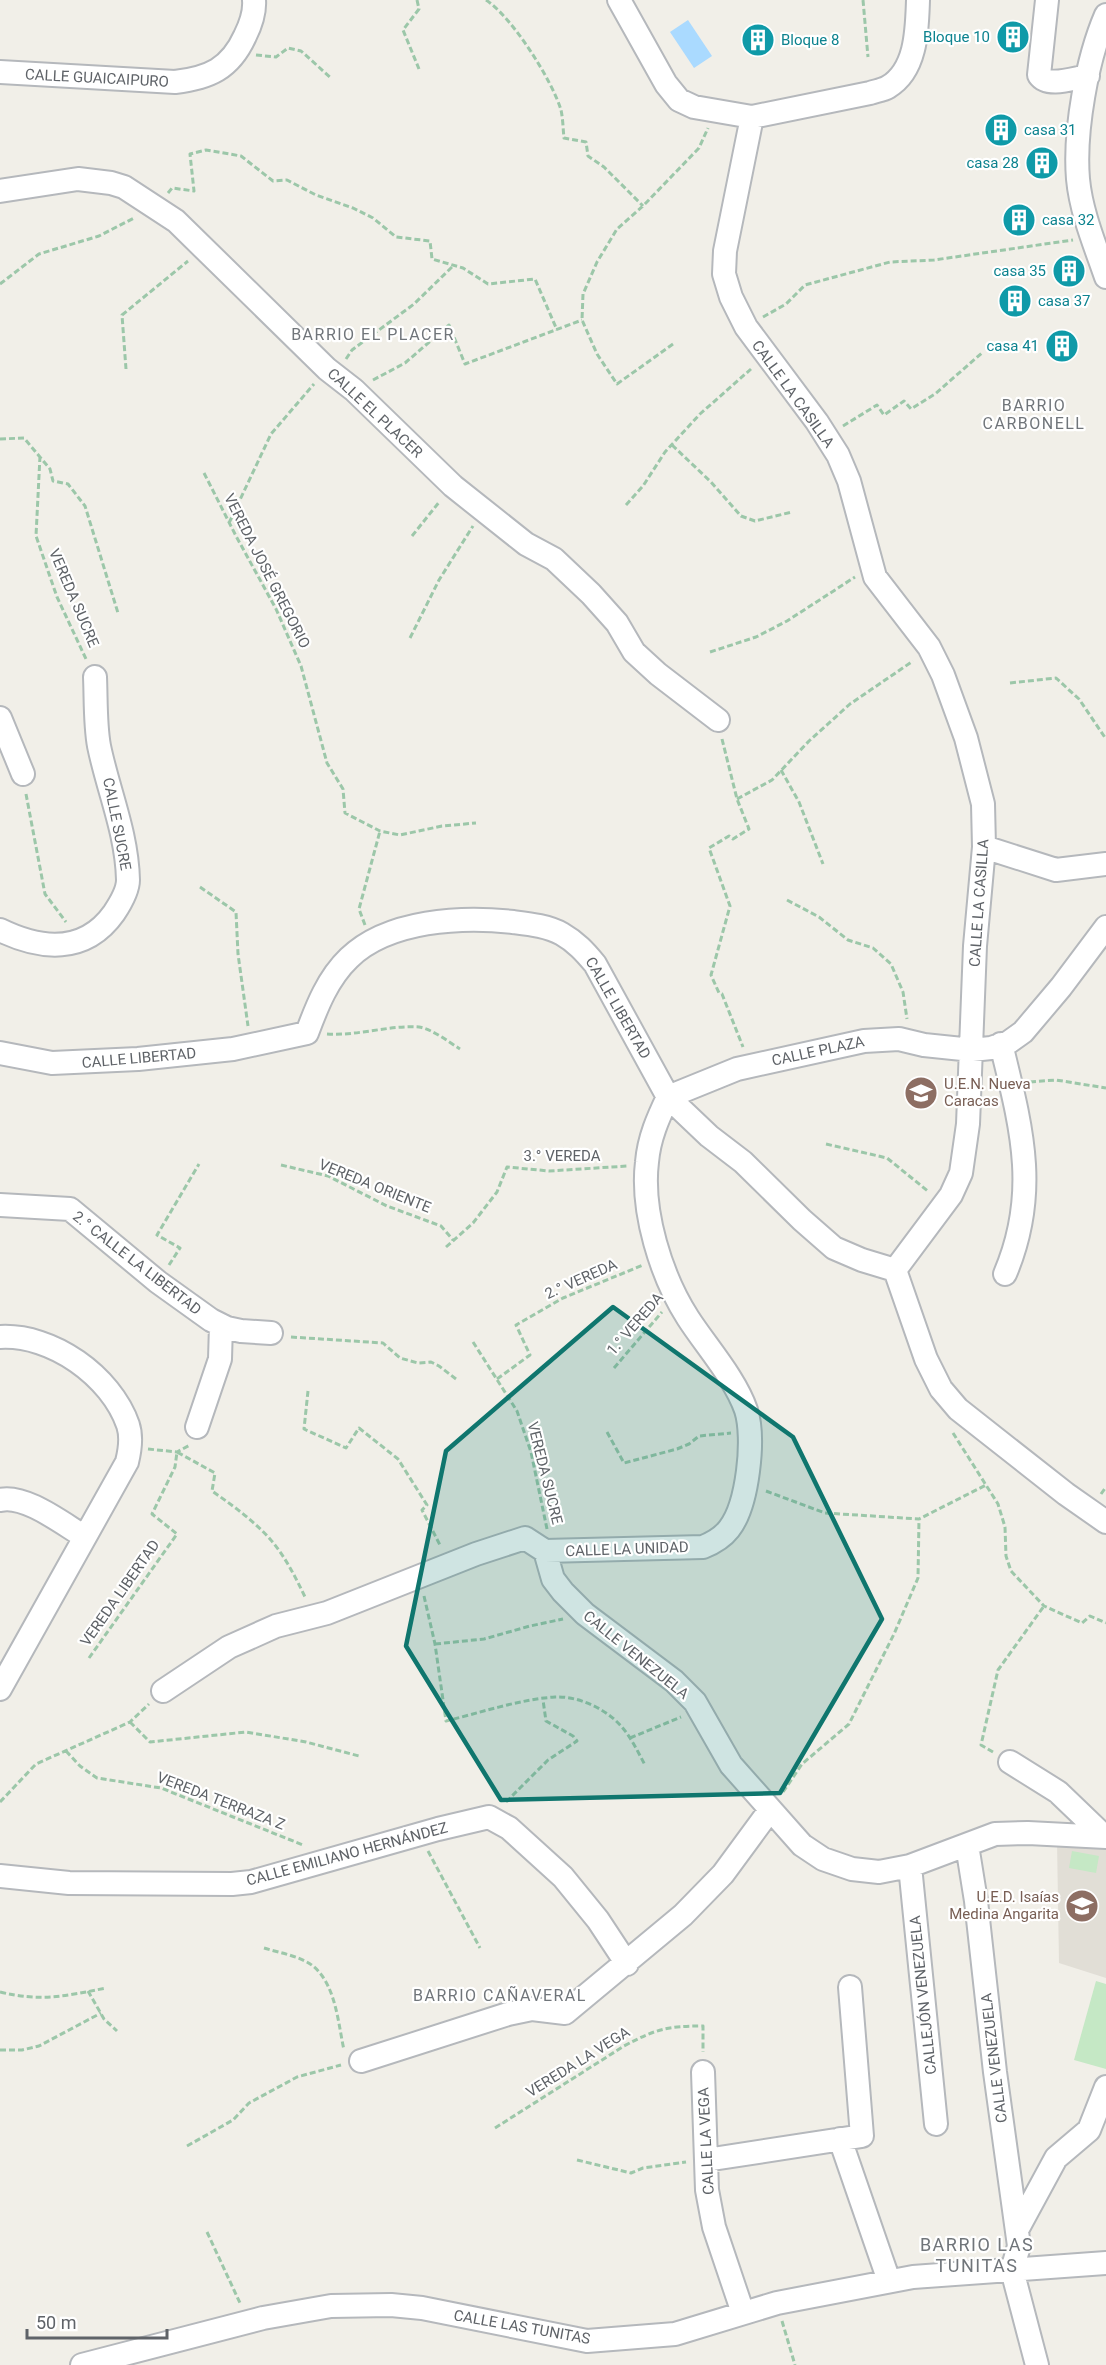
<svg xmlns="http://www.w3.org/2000/svg" width="1106" height="2365" viewBox="0 0 1106 2365" font-family="Roboto,sans-serif">
	<rect width="100%" height="100%" fill="#f1efe8"/>
	<path fill="#e1ded6" d="M1057,1841L1106,1849V1978L1059,1963Z"/>
	<path fill="#c5e8c5" d="M1072,1851L1099,1856L1096,1873L1069,1868Z
		M1096,1981L1106,1984V2069L1074,2060Z"/>
	<path fill="#aadaff" d="M688,20L712,56L694,68L670,32Z"/>
	<g fill="none" stroke-linecap="round" stroke-linejoin="round">
		<defs>
			<path id="minor" d="M619,0L666,84L679,100L694,107L752,117L870,93C876,91 883,90 888,87C917,70 917,28 918,0
				M1047,0L1039,75C1048,88 1074,78 1088,76
				M1106,15C1087,59 1074,131 1078,179C1081,212 1095,245 1106,277
				M0,72L175,82C209,78 230,69 245,36C250,26 255,12 254,0
				M752,117L725,251L724,274L731,297L746,327L817,422L838,455L849,481L875,577L929,647L943,675L966,738L983,804L984,847L975,946L968,1124L961,1173L951,1195L895,1270
				M0,191L78,179L111,183L124,187L176,221L327,369L354,390L453,486L526,544L554,559L591,594L617,623L634,652L658,674L718,720
				M0,718L23,774
				M984,847L1056,870L1106,864
				M0,930C41,950 85,954 114,913C120,904 128,891 128,880C127,833 108,790 99,746C95,724 96,699 95,677
				M1001,1044C1021,1126 1040,1192 1005,1274
				M0,1053L52,1063L138,1059L233,1049L307,1033C317,1006 328,978 349,958C388,920 462,916 513,922C529,924 548,926 562,934C576,942 585,952 595,964L668,1097L709,1136L743,1162L802,1220L834,1248L862,1260L895,1270
				M668,1097L737,1069L864,1041L899,1039L924,1045L972,1050L991,1048L1009,1042L1023,1032L1061,987L1106,927
				M0,1205L70,1209L158,1282L211,1320L227,1328L241,1331L271,1333
				M895,1270L926,1359L941,1389L958,1409L1066,1494L1106,1522
				M0,1337C52,1334 111,1376 128,1425C132,1437 130,1450 127,1462L0,1689
				M197,1427L220,1359L221,1325
				M0,1500C25,1494 63,1524 85,1537
				M545,1551L553,1579L563,1592L585,1614L674,1681L695,1702L731,1765L802,1845L823,1859L852,1869L879,1872L910,1866L995,1834L1028,1833L1106,1837
				M163,1691L229,1647L276,1626L327,1613L476,1554L525,1538L545,1551L703,1547C713,1543 722,1538 729,1529C748,1505 755,1438 746,1410C735,1378 706,1346 688,1318C661,1276 641,1211 647,1162C649,1138 658,1118 668,1097
				M1010,1762L1058,1792L1105,1837
				M967,1845L976,1901L995,2072L1019,2246L1012,2270
				M910,1866L936,2124
				M0,1876L69,1883L232,1884L251,1882L438,1829L489,1817L509,1828L563,1877L598,1920L627,1964
				M361,2061L508,2014L532,2009L565,2013L683,1915L723,1874L770,1810
				M703,2072L707,2190L714,2227L743,2313
				M840,2139L889,2281
				M706,2160L862,2136L850,1987
				M1017,2230L1056,2158L1089,2130L1106,2087
				M1012,2270L1037,2365
				M82,2365L263,2318L331,2306L391,2305L422,2308L587,2341L675,2334L777,2303L913,2277L1106,2263"/>
		</defs>
		<use href="#minor" stroke="#b5b8bc" stroke-width="26"/>
		<path stroke="#9cc7a9" stroke-width="3" stroke-dasharray="6 3" stroke-linecap="butt" d="M417,0L419,9L403,30L419,69
			M486,0C512,17 552,80 561,110C563,119 563,129 564,138L586,142L588,156L604,167L643,206
			M863,0L868,57
			M256,55L276,57L288,48L301,51L331,78
			M168,193L172,188L194,191L190,154L206,150L241,156L273,181L287,180L316,195L353,208L373,218L396,237L430,241L432,259L463,268L488,284L535,279L557,330
			M0,284L39,254L99,236L134,218
			M763,317L786,304L805,285L890,262L934,260L1073,240
			M673,344L617,384L597,354L582,320L583,294L597,262L617,229L643,206L699,148L708,128
			M346,359L352,350L414,304L453,266
			M126,369L122,315L188,261
			M373,380L405,363L449,325L465,364L582,320
			M843,426L877,405L884,415L904,401L911,409L935,394L983,352
			M0,439L24,438L50,469L53,481L68,484L85,506L118,613
			M672,445L711,482L741,516L755,521L792,512
			M40,456L36,536L57,597L86,659
			M204,473L236,536L276,609L301,666L327,763L343,789L345,813L380,831L400,835L442,826L476,823
			M626,505L643,486L665,452L700,414L751,369
			M229,523L271,434L314,384
			M412,536L440,501
			M410,638L439,580L473,526
			M710,652L756,637L787,621L855,577
			M1010,683L1056,678L1079,699L1106,739
			M722,739L737,799L749,829L733,839L729,836L709,848L730,906L711,975L719,993L722,994L743,1047
			M781,770L799,802L823,864
			M26,794L45,894L66,922
			M737,799L772,780L809,741L850,704L913,661
			M200,887L236,912L238,954L248,1026
			M787,900L819,917L848,940L873,948L891,964L903,992L907,1019
			M365,925L359,909L380,831
			M327,1034C358,1036 389,1025 419,1027C432,1029 449,1042 460,1049
			M1030,1082L1056,1080L1106,1088
			M826,1144L887,1158L929,1192
			M281,1165L328,1176L387,1206L441,1226L453,1240
			M446,1247L473,1223L497,1192L507,1167L549,1171L628,1166
			M169,1265L180,1248L157,1235L199,1164
			M291,1337L383,1343L400,1358L418,1363L431,1362L439,1366L456,1379
			M473,1342L517,1411L531,1452L547,1529
			M614,1368L662,1312
			M497,1379L530,1355L516,1325L563,1298L643,1265
			M308,1391L304,1429L346,1448L359,1428L398,1459L427,1505L422,1510L441,1547
			M607,1432L624,1463L677,1449L689,1444L699,1436L731,1433
			M953,1433L998,1504L1005,1527L1006,1556L1011,1571L1044,1606L1082,1623L1090,1616L1106,1623
			M148,1449L177,1452L190,1445
			M766,1491L825,1513L919,1519L986,1485
			M1101,1494L1106,1487
			M424,1596L435,1644L446,1721C479,1713 521,1699 555,1697C578,1696 605,1708 621,1726C631,1737 638,1752 645,1765
			M435,1644L484,1639L530,1626L563,1619
			M89,1658L177,1534L152,1514L175,1467L177,1452L215,1473L212,1491C232,1505 253,1520 270,1539C285,1556 296,1578 306,1599
			M130,1722L150,1742L246,1732L306,1742L359,1756
			M630,1738L681,1717
			M66,1751L80,1766L97,1778L161,1788L303,1845
			M993,1752L981,1745L998,1670L1044,1606
			M783,1792L802,1764L849,1724L894,1634L918,1578L919,1519
			M0,1802L36,1764L130,1722L149,1704
			M506,1802L548,1760L577,1741L573,1736L546,1721L543,1700
			M428,1851L480,1948
			M264,1948C280,1953 300,1956 313,1966C336,1985 338,2023 344,2050
			M88,1991L104,2019L117,2031
			M0,1992C41,2002 66,1996 106,1988
			M0,2050H22L39,2046L101,2013
			M495,2128L624,2046C656,2029 667,2026 703,2026V2052
			M187,2146L233,2120L249,2103L297,2077L341,2065
			M577,2160L631,2173L643,2168L686,2162
			M207,2232L240,2303
			M782,2321L795,2365"/>
		<use href="#minor" stroke="#fff" stroke-width="22"/>
	</g>
	<path fill="#0f766e" fill-opacity="0.2" stroke="#0f766e" stroke-width="4.5" stroke-linejoin="round" d="M613,1307L793,1437L882,1619L780,1793L501,1800L406,1646L446,1451Z"/>
	<defs>
		<symbol id="building-disc" viewBox="-11 -11 22 22"><circle r="9.5" fill="#0f9aa8" stroke="#fff"/><path d="M-4-6H4V6H1V3H-1V6H-4ZM-2.5-4.3h1.7v1.8h-1.7ZM.8-4.3h1.7v1.8H.8ZM-2.5-1h1.7V.8h-1.7ZM.8-1h1.7V.8H.8Z" fill="#fff"/></symbol>
		<symbol id="school-disc" viewBox="-11 -11 22 22"><circle r="9.5" fill="#8d6e63" stroke="#fff"/><path d="M0-5L7-2L0 1L-7-2ZM-4 1L0 2.5L4 1V4Q0 6-4 4Z" fill="#fff"/></symbol>
	</defs>
	<g fill-rule="evenodd">
		<use href="#building-disc" x="994" y="18" width="38" height="38"/>
		<use href="#building-disc" x="739" y="21" width="38" height="38"/>
		<use href="#building-disc" x="982" y="111" width="38" height="38"/>
		<use href="#building-disc" x="1023" y="144" width="38" height="38"/>
		<use href="#building-disc" x="1000" y="201" width="38" height="38"/>
		<use href="#building-disc" x="1050" y="252" width="38" height="38"/>
		<use href="#building-disc" x="996" y="282" width="38" height="38"/>
		<use href="#building-disc" x="1043" y="327" width="38" height="38"/>
		<use href="#school-disc" x="902" y="1074" width="38" height="38"/>
		<use href="#school-disc" x="1063" y="1887" width="38" height="38"/>
	</g>
	<g text-anchor="middle" dominant-baseline="central" stroke-width="4.5" stroke-linejoin="round" paint-order="stroke">
		<g font-size="15" fill="#0d838f" stroke="#fff" text-anchor="end">
			<text x="990" y="37">Bloque 10</text>
			<text x="781" y="40" text-anchor="start">Bloque 8</text>
			<text x="1024" y="130" text-anchor="start">casa 31</text>
			<text x="1019" y="163">casa 28</text>
			<text x="1042" y="220" text-anchor="start">casa 32</text>
			<text x="1046" y="271">casa 35</text>
			<text x="1038" y="301" text-anchor="start">casa 37</text>
			<text x="1039" y="346">casa 41</text>
		</g>
		<g font-size="15" fill="#5f6368" stroke="#fff">
			<text transform="translate(97 78) rotate(3)">CALLE GUAICAIPURO</text>
			<text transform="translate(793 394) rotate(54)">CALLE LA CASILLA</text>
			<text transform="translate(375 413) rotate(43)">CALLE EL PLACER</text>
			<text transform="translate(267 571) rotate(63)">VEREDA JOSÉ GREGORIO</text>
			<text transform="translate(74 598) rotate(67)">VEREDA SUCRE</text>
			<text transform="translate(117 824) rotate(79)">CALLE SUCRE</text>
			<text transform="translate(979 903) rotate(-86)">CALLE LA CASILLA</text>
			<text transform="translate(618 1008) rotate(60)">CALLE LIBERTAD</text>
			<text transform="translate(818 1051) rotate(-12)">CALLE PLAZA</text>
			<text transform="translate(139 1058) rotate(-5)">CALLE LIBERTAD</text>
			<text x="562" y="1156">3.° VEREDA</text>
			<text transform="translate(375 1186) rotate(22)">VEREDA ORIENTE</text>
			<text transform="translate(137 1263) rotate(38)">2.° CALLE LA LIBERTAD</text>
			<text transform="translate(581 1279) rotate(-24)">2.° VEREDA</text>
			<text transform="translate(635 1324) rotate(-49)">1.° VEREDA</text>
			<text transform="translate(545 1473) rotate(76)">VEREDA SUCRE</text>
			<text transform="translate(627 1549) rotate(-2)">CALLE LA UNIDAD</text>
			<text transform="translate(120 1593) rotate(-55)">VEREDA LIBERTAD</text>
			<text transform="translate(636 1655) rotate(39)">CALLE VENEZUELA</text>
			<text transform="translate(221 1801) rotate(21)">VEREDA TERRAZA Z</text>
			<text transform="translate(347 1854) rotate(-15)">CALLE EMILIANO HERNÁNDEZ</text>
			<text transform="translate(923 1995) rotate(-96)">CALLEJÓN VENEZUELA</text>
			<text transform="translate(994 2058) rotate(-97)">CALLE VENEZUELA</text>
			<text transform="translate(578 2062) rotate(-32)">VEREDA LA VEGA</text>
			<text transform="translate(706 2141) rotate(-93)">CALLE LA VEGA</text>
			<text transform="translate(522 2327) rotate(10)">CALLE LAS TUNITAS</text>
		</g>
		<g font-size="15" fill="#785e54" stroke="#fff" text-anchor="start">
			<text x="944" y="1084">U.E.N. Nueva<tspan x="944" dy="17">Caracas</tspan></text>
			<text x="1059" y="1897" text-anchor="end">U.E.D. Isaías<tspan x="1059" dy="17">Medina Angarita</tspan></text>
		</g>
		<g font-size="16" letter-spacing="1.5" fill="#70757a" stroke="#fff">
			<text x="373" y="334">BARRIO EL PLACER</text>
			<text x="1034" y="405">BARRIO<tspan x="1034" dy="18">CARBONELL</tspan></text>
			<text x="500" y="1995">BARRIO CAÑAVERAL</text>
		</g>
		<g font-size="18" letter-spacing="1.5" fill="#70757a" stroke="#fff">
			<text x="977" y="2244">BARRIO LAS<tspan x="977" dy="21">TUNITAS</tspan></text>
		</g>
	</g>
	<path d="M27 2329v9h140v-9" fill="none" stroke="#5f6368" stroke-width="3"/>
	<text x="36" y="2329" font-size="18" fill="#5f6368" stroke="#ffffff" stroke-width="4.5" paint-order="stroke">50 m</text>
</svg>
